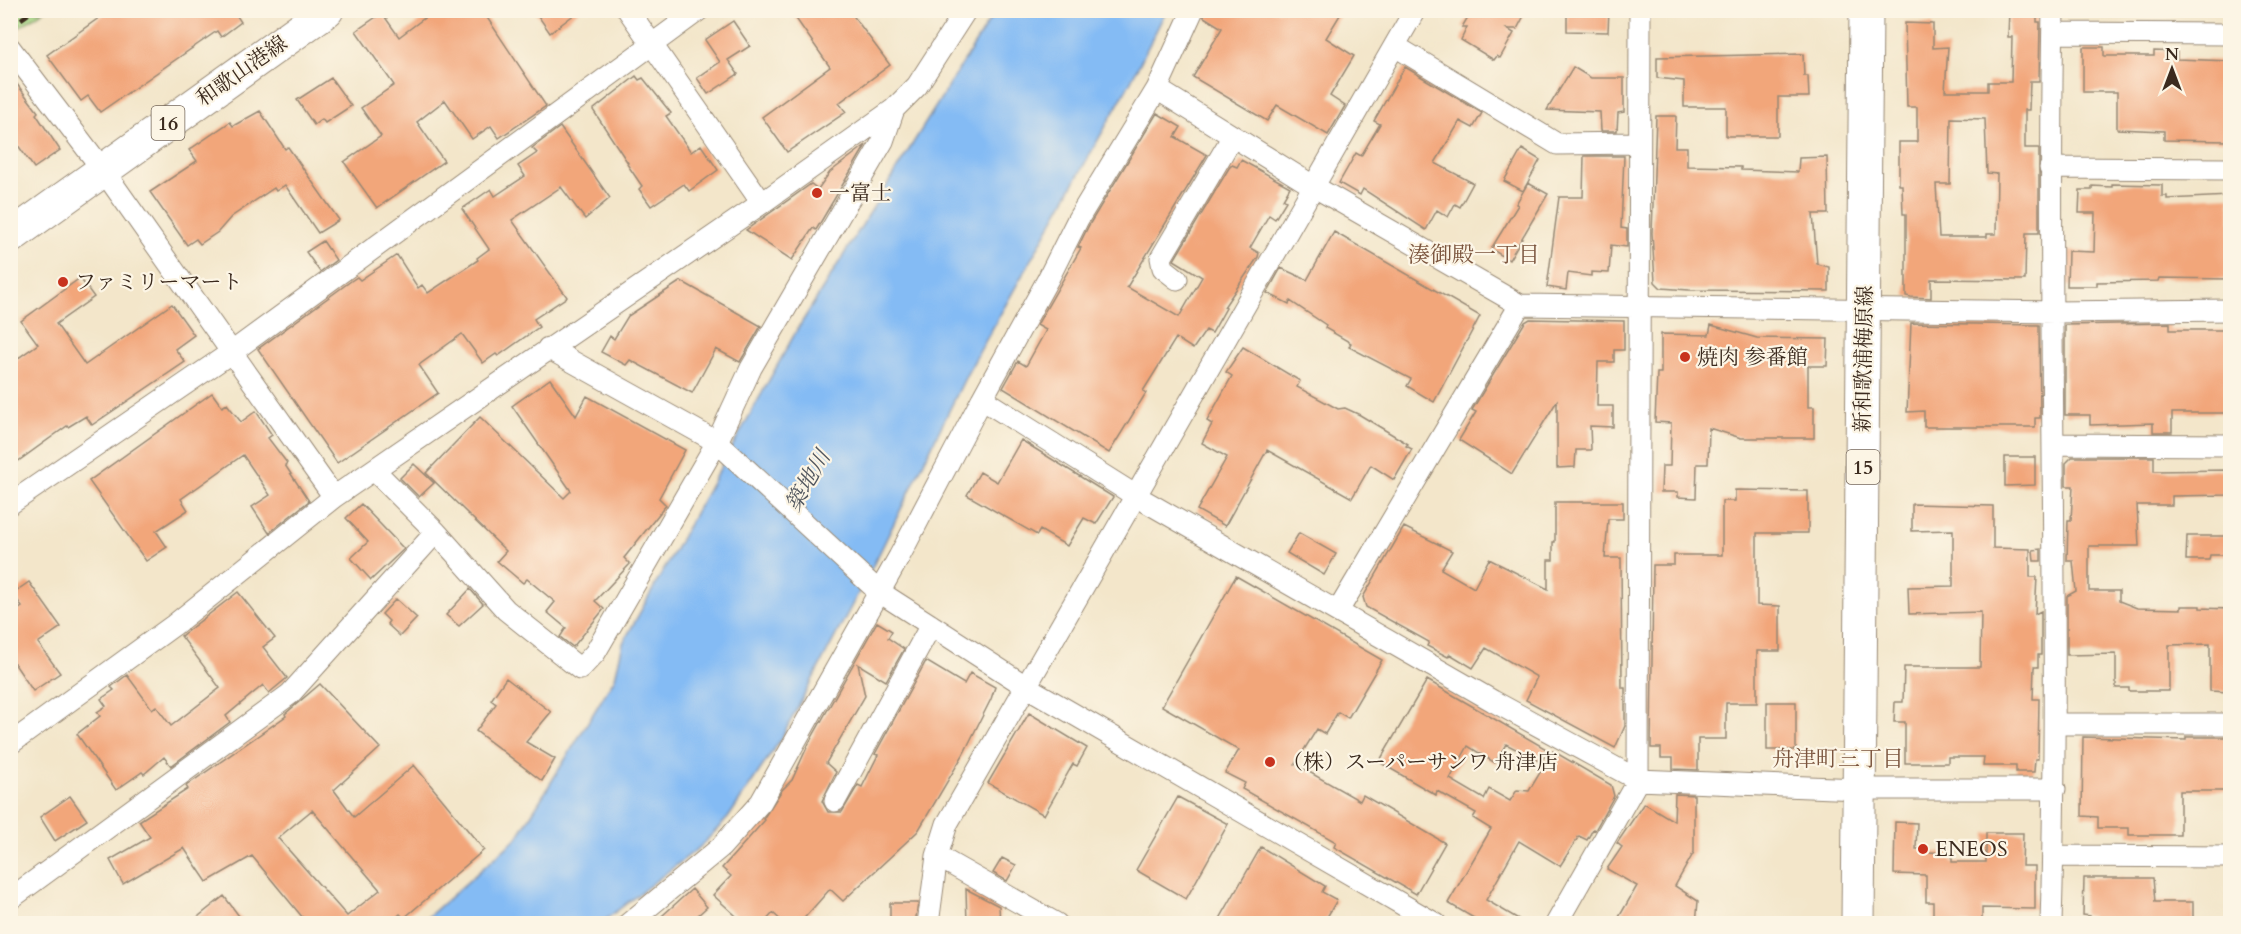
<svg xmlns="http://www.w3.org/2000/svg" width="2241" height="934" viewBox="0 0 2241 934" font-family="Cardo,'Noto Serif JP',serif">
	<rect width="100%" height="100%" fill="#fcf5e5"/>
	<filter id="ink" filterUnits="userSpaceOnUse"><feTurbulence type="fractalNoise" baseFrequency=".0167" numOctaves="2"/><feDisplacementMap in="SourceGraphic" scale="12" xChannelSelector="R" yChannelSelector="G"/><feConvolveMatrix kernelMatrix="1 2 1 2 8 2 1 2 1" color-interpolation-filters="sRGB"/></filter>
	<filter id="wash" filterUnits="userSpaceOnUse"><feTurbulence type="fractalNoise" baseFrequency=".008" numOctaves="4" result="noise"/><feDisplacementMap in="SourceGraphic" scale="24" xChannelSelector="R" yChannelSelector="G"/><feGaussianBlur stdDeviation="1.35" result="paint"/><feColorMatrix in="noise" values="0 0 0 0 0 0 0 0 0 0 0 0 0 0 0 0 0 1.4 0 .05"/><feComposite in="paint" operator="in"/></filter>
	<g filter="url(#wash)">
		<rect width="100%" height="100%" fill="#f3e6ca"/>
		<path fill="#a6d684" stroke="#708051" stroke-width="1.5" d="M10,11L11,10L44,11L15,30L11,24Z"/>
		<path fill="#84bbf4" stroke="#607289" stroke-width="1.5" d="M995,11H1166L1131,81L967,374L879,554L781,739L728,818L700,847L601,923L420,924L517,838L615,678L623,643L797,330Z"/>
		<g id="blocks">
			<path fill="#f2a67a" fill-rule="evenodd" d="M110,10H233L241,22L221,37L217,31L100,112L88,96L81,101L47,55Z
				M435,10H482L546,106L499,138L491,126L472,139L445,100L417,122L444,161L377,208L344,162L381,136L361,108L394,85L356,31L382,13L399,37Z
				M534,10H580L550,33Z
				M790,10H849L890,65L839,103L846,112L787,152L762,117L830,67Z
				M1205,10H1343L1326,38L1354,56L1330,96L1345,106L1328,135L1277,105L1267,121L1193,77L1222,28L1204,17Z
				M1472,10H1527L1517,29H1507L1514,33L1500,58L1497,56L1494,60L1461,40L1467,27H1462Z
				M1573,10H1609L1608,32L1567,31V14H1573Z
				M2009,10H2037V22H2040L2039,81H2030L2029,110H2025V148H2039V233H2026L2025,280L1931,279V298L1911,297L1906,296V214H1903L1902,185H1899V142H1917V107H1907L1905,23L1933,24V48L1948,47L1945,91H1988V82H2011L2012,37H2008ZM1951,118L1985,119L1987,173L1997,174L1996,234H1987V237H1939L1936,184H1950Z
				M733,21L750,46L728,60L738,74L708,94L697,78L720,62L705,40Z
				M2083,47H2104V56H2154V51L2177,52V59L2230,61V141L2164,140V131L2117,129V92H2083Z
				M1803,54L1804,76H1808L1809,97H1778V136H1726V107H1684V81L1657,78V57Z
				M1405,67L1482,113L1473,128L1460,121L1435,163L1473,183L1460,207L1455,204L1448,217L1437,210L1426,230L1363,189L1360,195L1339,183L1356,153L1361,156L1380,124L1374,121Z
				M1573,67L1591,78H1624V112L1618,113L1617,131H1601L1600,112L1547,110Z
				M10,75L38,112L36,114L60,150L34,168L10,134Z
				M636,76L639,80L643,78L671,113L666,116L691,152L701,145L718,170L689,191L684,184L651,206L639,189L642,186L627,164L628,163L593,110Z
				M331,78L351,106L325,123L322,119L314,125L297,100Z
				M260,111L285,149L288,147L339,220L318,233L285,185L276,191L274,188L231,217L218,232L200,244L196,239L187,245L150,192L197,161L189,150L230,122L233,126Z
				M1157,113L1181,127L1175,137L1207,155L1127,287L1179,317L1202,277L1174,260L1229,168L1232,165L1237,167L1241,160L1290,187L1283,199L1286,201L1275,219L1269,215L1250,248L1259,253L1258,257L1224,307L1226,308L1212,333L1206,330L1193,349L1176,338L1143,391L1146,393L1109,453L1003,388L1018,361L1026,366L1046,330L1037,325L1081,248L1078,247L1089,225Z
				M1656,116H1676L1675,147H1687V166L1741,167V170L1798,172L1799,158L1827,157L1828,214H1813L1817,264L1829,267V291L1689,290L1661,288L1655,282L1652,233Z
				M560,127L610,198L585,219L561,187L512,220L567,297L534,319L539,327L498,356L496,354L483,363L462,334L419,365L438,393L337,463L258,349L351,281L357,277L360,280L397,255L418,288L422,285L428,293L478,260L477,258L489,249L462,209L491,189L495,196L525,176L518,166L537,153L532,148Z
				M866,145L816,230L813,228L792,260L746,230L811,184L818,189L830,172Z
				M1522,149L1540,160L1523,191L1504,181Z
				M1584,156H1624L1621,228L1627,229V247L1611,245L1609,273L1591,272V276L1568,273L1566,290L1547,287L1559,197H1583Z
				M1528,183L1548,194L1509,260L1491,249L1518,205L1516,204Z
				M2112,184L2162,185V196H2167V199L2230,196V279L2159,278L2158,281L2097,282V286H2067L2068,251L2094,252L2095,213H2079L2080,190H2092V186L2112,187Z
				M1334,232L1480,316L1434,402L1407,386L1411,379L1349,347L1351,343L1325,328L1326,325L1290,301L1289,304L1267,293L1281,268L1307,280Z
				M323,241L336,260L320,272L306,252Z
				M80,278L94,297L56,324L85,365L172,304L194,335L175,349L185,362L92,425L86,416L68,427L67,426L10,467V364L38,344L21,321Z
				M681,281L761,326L740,362L716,349L692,393L630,360L626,365L601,352L610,336L614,339L628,316Z
				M1530,319L1624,321V350H1614V362H1598L1597,406H1613V427L1590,426L1591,450H1576L1575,467L1557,468V401L1512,474L1459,440L1476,412L1472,410L1525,322Z
				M1911,323L2039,325L2040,418H2035V427H1924V411L1907,412Z
				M2170,323V330H2230V413H2172V432H2153V423L2090,425V415H2065V325Z
				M1711,325L1757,338L1828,339L1827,366H1808V407H1814V438H1741L1709,428L1708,464H1697L1696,498L1678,497V492H1661L1662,466H1670L1671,423L1655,422L1657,373H1661V334L1709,335Z
				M1243,347L1300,381L1297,387L1338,409L1345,408L1360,415L1408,444L1406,446L1412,449L1394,480L1371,465L1352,498L1267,450L1225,526L1197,510L1227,457L1202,443L1212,424L1207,421L1232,376L1226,372Z
				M550,379L576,416L587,396L685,450L659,498L666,505L624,558L630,564L595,601L604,609L573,647L560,637L566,628L547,612L555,602L527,579L523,583L497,561L506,551L426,473L480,417L564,498L571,491L512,406Z
				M212,393L222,407L227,404L241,422L256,411L272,435L268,438L287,463L285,465L309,501L269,533L252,507L270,495L243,455L181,499L188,510L156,531L167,547L146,561L89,481Z
				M1021,440L1113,497L1096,524L1084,518L1067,546L1040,530L1037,535L967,495L980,472L997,482Z
				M2005,457H2035V485L2005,486Z
				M2072,457H2154V471L2230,470V495L2172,496V505H2137L2139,546H2089V591H2119V601L2137,608L2181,609V606H2200V608L2230,609L2229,692L2210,691V644L2169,645V691H2129V688H2116V654L2067,655V596L2076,591L2073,561H2067L2068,520H2071L2073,486H2066V463Z
				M414,464L434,483L419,497L400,478Z
				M1735,490L1808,491V533H1757V605L1780,606V651H1757V703H1726V739H1698V770L1673,769V758H1661V748H1651L1653,565H1674V555H1722V501H1735Z
				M1555,502H1623V519H1608L1605,558H1621L1622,688H1625V726L1615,748L1526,700L1537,677L1486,648L1473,668L1450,654L1448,657L1427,646L1429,642L1366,607L1363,597L1404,527L1452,551L1441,569L1474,588L1489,559L1548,589V560H1553V542H1555Z
				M361,504L404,549L371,580L351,558L368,542L346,518Z
				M1912,504L1993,506V548L2030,549V577H2037L2035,614L2041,611V655H2038V667H2034L2033,699H2039L2038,759H2035L2034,772H2016V766H1983L1984,757H1948V763H1905V722H1894L1895,702H1903L1904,667H1980L1981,612L1909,614L1908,587L1953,586V530L1912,531Z
				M1299,533L1336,554L1324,575L1287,553Z
				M2187,536H2230V555H2210L2209,560H2186Z
				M2041,549V561H2034L2033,550Z
				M1236,576L1382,660L1348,718L1338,712L1325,734L1317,729L1295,764L1360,801L1363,795L1445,843L1416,894L1334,847L1336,842L1242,789L1245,783L1225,773L1239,750L1162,706Z
				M29,582L61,627L38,643L60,673L33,691L10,657V615L22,607L13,593Z
				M470,589L483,604L459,626L446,615Z
				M238,592L275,638L263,647L287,678L269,693L263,685L226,716L230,722L171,766L164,757L144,774L142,772L116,790L77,734L100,716L97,712L106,706L101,699L114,690L111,687L127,675L152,709L156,706L171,726L220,688L181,636Z
				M396,599L417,618L400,636L387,624L389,621L382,614Z
				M877,622L892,631L888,638L904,649L886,681L858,664L865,696L826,763L836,772L822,801L828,812H842L858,785L862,787L878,755L875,754L926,661L964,684L970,673L995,687L991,699L963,755L918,831L843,901L830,889L799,924H785L773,913L763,924H745L713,895L731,876L722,868L765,820L763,819L782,790L792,780L809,743Z
				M506,678L551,712L526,742L555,759L542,781L476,731L496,704L491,700Z
				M1427,680L1548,750L1541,762L1506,744L1495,763L1468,746L1450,779L1484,799L1489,789L1510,801L1517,790L1529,791L1553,751L1611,785L1614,796L1595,830L1593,829L1587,840L1579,836L1560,866L1519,841L1486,900L1527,924H1484L1448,903L1491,829L1473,818L1476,813L1437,791L1436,795L1379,762Z
				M320,684L380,748L334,790L354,817L414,765L484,850L404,918L400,914L389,924H308L252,856L207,882L184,848L123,884L110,860L150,837L139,821L188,789L186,786L286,716L285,714ZM312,810L380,890L347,916L278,838Z
				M1767,702H1796V750H1767Z
				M1029,713L1087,748L1077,766L1073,764L1044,815L988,783Z
				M2083,737L2186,740V737H2230V791H2180V835H2129V828H2098V817L2082,816Z
				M1675,794L1694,795V852L1675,886L1698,901L1696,924H1615L1637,886L1607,869L1622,847L1617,843L1644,803L1674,821Z
				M70,796L87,820L55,841L40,817Z
				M1178,797L1228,824L1186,899L1136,870Z
				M1895,822L1917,823L1916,849H1926V852L1952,853V862H1986V833H2023L2022,866H2035V909L1982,908V924H1933V902H1926V875L1894,874Z
				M1261,847L1325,886L1322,892L1337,900L1323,924H1217Z
				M1002,858L1016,865L1007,881L993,873Z
				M2084,878H2153L2155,902H2193V924L2091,922L2090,916L2083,915Z
				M692,889L707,907L688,924H653Z
				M966,889L999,906L1000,924H967Z
				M224,896L245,924H189Z
				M890,903H918L915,924H890Z"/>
		</g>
	</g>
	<g filter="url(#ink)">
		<use href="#blocks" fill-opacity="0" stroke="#978874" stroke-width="1.5"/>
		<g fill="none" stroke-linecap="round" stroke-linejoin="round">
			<defs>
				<path id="minor" d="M628,10L762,203L894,109L917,86L966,10
					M2053,33L2230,34
					M1395,46L1557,144L1639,143
					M10,48L103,170L334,497
					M1157,89L1193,10
					M2050,168L2230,169
					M1177,279L1163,268L1161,258L1233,136
					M1520,305L1313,186L1157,89L1078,219L1048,279L982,399L1136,496L1493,701L1638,780L1859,789H2055
					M548,348L717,442L878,591L1027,687L1436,924
					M2054,444L2230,445
					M375,471L436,532L506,610L580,669L595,653L717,442L751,368L883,141L894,109
					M10,504L232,352L699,10
					M1338,611L1520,305L2054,312L2230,310
					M2055,724H2230
					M10,744L174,625L334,497L762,203
					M835,801L931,625
					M937,856L1057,924
					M2053,856L2230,857
					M10,899L290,694L436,532
					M628,924L721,847L761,802L899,557L982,399
					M928,924L937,856L947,824L1415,10
					M1556,924L1638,780L1640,10
					M2051,924C2060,619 2047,315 2053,10"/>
				<path id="primary" d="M10,237L327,10
					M1858,924L1866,10"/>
			</defs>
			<use href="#minor" stroke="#978874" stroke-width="23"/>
			<use href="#primary" stroke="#978874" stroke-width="35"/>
			<use href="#minor" stroke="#fff" stroke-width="21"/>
			<use href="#primary" stroke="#fff" stroke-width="33"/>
			<path stroke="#3b2a1e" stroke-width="4.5" stroke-dasharray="9 4.5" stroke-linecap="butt" d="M10,27L34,10"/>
		</g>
	</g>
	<g fill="#c8321e" stroke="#fcf5e5" stroke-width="2">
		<circle cx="817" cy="193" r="6"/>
		<circle cx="63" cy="282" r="6"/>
		<circle cx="1685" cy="357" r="6"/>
		<circle cx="1270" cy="762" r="6"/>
		<circle cx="1923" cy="849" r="6"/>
	</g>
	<g text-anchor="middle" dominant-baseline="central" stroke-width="4.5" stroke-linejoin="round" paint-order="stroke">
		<g fill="#fcf5e5" stroke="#75675a" stroke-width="1.5">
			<rect x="151.5" y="106" width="33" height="34" rx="4.5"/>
			<rect x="1846.5" y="450" width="33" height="34" rx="4.5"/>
		</g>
		<g font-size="20" font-weight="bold" fill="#3b2a1e">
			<text x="168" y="123">16</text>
			<text x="1863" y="467">15</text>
		</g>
		<g font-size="21" fill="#3b2a1e" stroke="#fcf5e5">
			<text transform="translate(242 71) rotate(-35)">和歌山港線</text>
			<text transform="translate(1864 359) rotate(-89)">新和歌浦梅原線</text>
		</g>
		<g font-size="21" fill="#3b2a1e" stroke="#fcf5e5" text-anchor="start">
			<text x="829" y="193">一富士</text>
			<text x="75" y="282">ファミリーマート</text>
			<text x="1697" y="357">焼肉 参番館</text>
			<text x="1282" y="762">（株）スーパーサンワ 舟津店</text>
			<text x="1935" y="849">ENEOS</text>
		</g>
		<g font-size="22" fill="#7b553e" stroke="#fcf5e5">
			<text x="1474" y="255">湊御殿一丁目</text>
			<text x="1838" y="759">舟津町三丁目</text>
		</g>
		<g font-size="22" font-style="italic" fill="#51565e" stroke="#fcf5e5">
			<text transform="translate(808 481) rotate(-60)">築地川</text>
		</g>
	</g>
	<rect width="2241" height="934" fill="none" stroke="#fcf5e5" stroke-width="36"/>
	<g transform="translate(2172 69)" stroke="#fcf5e5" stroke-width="4.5" paint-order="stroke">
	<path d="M0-4.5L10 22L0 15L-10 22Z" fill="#3b2a1e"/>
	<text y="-9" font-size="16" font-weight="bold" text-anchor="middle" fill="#3b2a1e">N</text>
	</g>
</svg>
